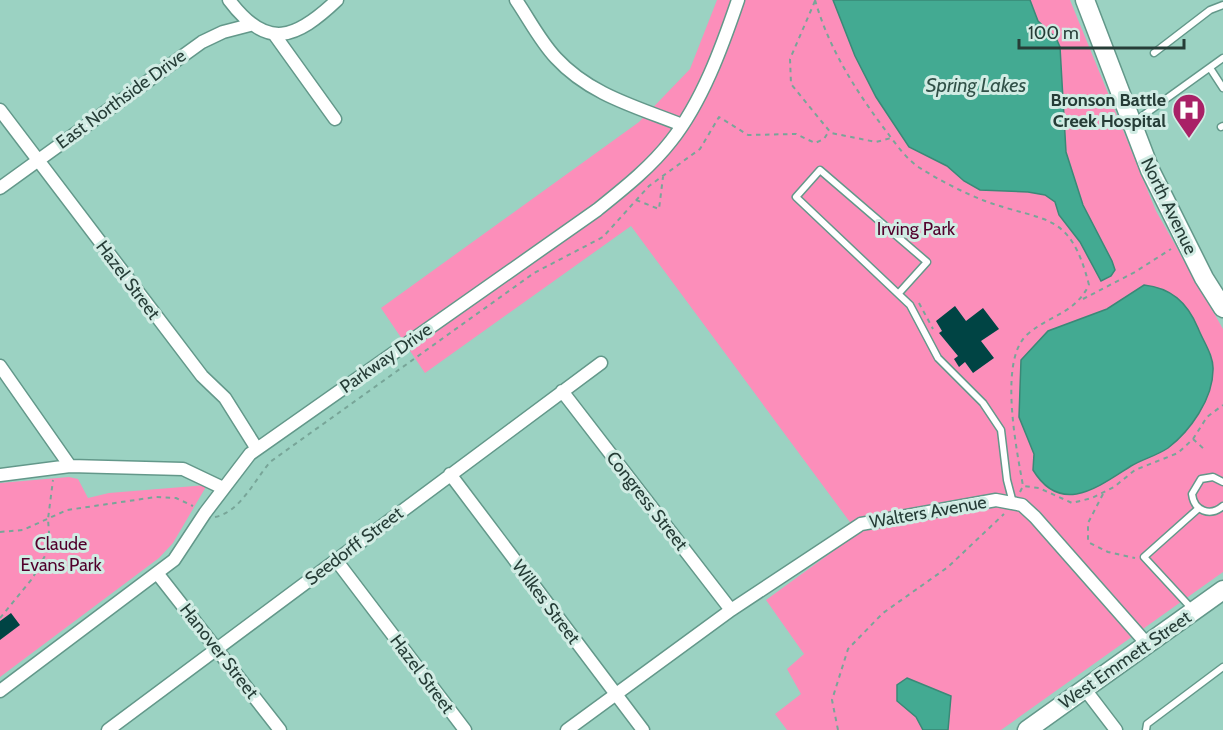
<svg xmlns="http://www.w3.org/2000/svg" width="1223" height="730" viewBox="0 0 1223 730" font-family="Cabin,sans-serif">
	<rect width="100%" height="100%" fill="#9bd2c2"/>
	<path fill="#fc8eba" d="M717,0H1070L1156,211L1223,329V572L1001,730H787L775,714L801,694L787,669L804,654L766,600L858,533L631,226L425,373L381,308L639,122L690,69Z
		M69,477L78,479L88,498L109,493L207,485L173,543L159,558L0,677V483Z"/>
	<path fill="#43aa92" stroke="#3a8977" stroke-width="1.5" d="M833,0H1030L1038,21L1056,38L1060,47L1066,152L1083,205L1112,261L1115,270L1111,276L1101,281L1080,242L1059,215L1055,202L1045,195L1028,192L980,190L964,181L947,166L909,147L876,97L855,56Z
		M1144,285C1171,288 1187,302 1198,328C1203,341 1214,356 1213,370C1213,399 1190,431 1168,448C1156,456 1143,459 1131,466C1098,487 1061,516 1033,470L1034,454L1019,417L1021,360L1048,331L1107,309Z
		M907,678L951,696L948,730H923L916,717L897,701V685Z"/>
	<path fill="#044" d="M955,306L966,321L983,308L999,329L981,341L994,358L973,373L965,362L959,367L954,359L958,356L939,333L942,331L936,321Z
		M11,613L20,625L0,640V621Z"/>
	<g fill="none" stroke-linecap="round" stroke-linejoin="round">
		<defs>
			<path id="lane" d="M1154,53L1210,10L1223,5
				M1210,68L1223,88
				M1134,122L1223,58
				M1221,127L1223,126
				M899,293L927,262L820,170L796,197L910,305L938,358L983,403L1001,430L1007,480L1013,503
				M1223,482L1213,477L1201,479L1192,494C1194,511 1210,517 1223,506
				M1193,610L1144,557L1199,508
				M1146,730L1147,724L1223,667"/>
			<path id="street" d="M229,0C267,51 296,39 337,0
				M516,0C529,19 540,41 556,58C590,95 637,107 682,125
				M274,34L335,119
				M0,110L202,376L225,398L257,449
				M0,188L202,42L223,32L250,25
				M0,366L70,466
				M562,391L731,610
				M450,474L643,730
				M0,475L70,466L183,469L223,488
				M336,560L465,730
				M157,573L280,730
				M1084,688L1116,730
				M0,691L174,560L205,513L250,454L597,210C623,189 650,168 671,141C702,102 722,47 738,0
				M108,730L601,363
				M567,730L731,610L861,524L996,500L1022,505L1035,517L1147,644"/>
			<path id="secondary" d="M1085,0L1150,170L1204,278L1223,308
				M1027,730L1223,590"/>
		</defs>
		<use href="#lane" stroke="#63988a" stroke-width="9"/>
		<use href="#street" stroke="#63988a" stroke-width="15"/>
		<use href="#secondary" stroke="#63988a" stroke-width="21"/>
		<path stroke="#78a598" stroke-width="2" stroke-dasharray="4.5 4.5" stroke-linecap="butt" d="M815,0C829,49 856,91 886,131C896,144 906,159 920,168C939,180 964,193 985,201C1045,223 1070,210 1089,285C1074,314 1052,314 1029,333C997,357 1017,451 1023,486
			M815,1L790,59L791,84L831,133L876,142L891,138
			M636,200L659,209L663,177
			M1083,299L1135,272L1171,249
			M919,303L933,329
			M1193,439L1205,450
			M1020,492L1023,486L1039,488L1072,503L1092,498L1114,487L1135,470L1178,453L1193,439L1207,417L1223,405
			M1103,494L1088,523V542L1108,552L1135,558
			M215,517C240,512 254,481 270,462L534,273L603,237L649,186L700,149L719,117L748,135L796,134L815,143L824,139L829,131
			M0,532L23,530L67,510L156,497L176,498L193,506
			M0,618L32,579L50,547L48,519L53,480
			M838,730L832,700L848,649L883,613L948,567L1004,514"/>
		<use href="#lane" stroke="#fff" stroke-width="6"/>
		<use href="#street" stroke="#fff" stroke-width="12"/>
		<use href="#secondary" stroke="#fff" stroke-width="18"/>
	</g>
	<defs>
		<symbol id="hospital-pin" viewBox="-11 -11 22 30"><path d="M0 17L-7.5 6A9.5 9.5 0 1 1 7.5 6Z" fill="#a92167" stroke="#d1ece4"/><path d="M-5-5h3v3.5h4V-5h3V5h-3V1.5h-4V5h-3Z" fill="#fff"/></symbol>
	</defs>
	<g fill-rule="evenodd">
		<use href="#hospital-pin" x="1170" y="91" width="38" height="52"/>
	</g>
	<g text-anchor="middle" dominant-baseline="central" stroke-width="6" stroke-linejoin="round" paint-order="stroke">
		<g font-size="18" fill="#263d37" stroke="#d1ece4">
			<text transform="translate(121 99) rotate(-36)">East Northside Drive</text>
			<text transform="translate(1169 206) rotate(64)">North Avenue</text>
			<text transform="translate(128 280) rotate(53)">Hazel Street</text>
			<text transform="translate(386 358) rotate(-35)">Parkway Drive</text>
			<text transform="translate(647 501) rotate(52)">Congress Street</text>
			<text transform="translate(928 512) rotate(-10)">Walters Avenue</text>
			<text transform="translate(354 546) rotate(-37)">Seedorff Street</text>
			<text transform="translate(546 602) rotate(53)">Wilkes Street</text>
			<text transform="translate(219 651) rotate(52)">Hanover Street</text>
			<text transform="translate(1125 660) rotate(-35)">West Emmett Street</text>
			<text transform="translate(422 674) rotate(53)">Hazel Street</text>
		</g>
		<g font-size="18" font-weight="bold" fill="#263d37" stroke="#d1ece4" text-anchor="end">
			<text x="1166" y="100">Bronson Battle<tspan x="1166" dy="21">Creek Hospital</tspan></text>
		</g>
		<g font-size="18" fill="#52002c" stroke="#d1ece4">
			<text x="916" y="229">Irving Park</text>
			<text x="61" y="544">Claude<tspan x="61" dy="21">Evans Park</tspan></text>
		</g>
		<g font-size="20" font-style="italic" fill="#315148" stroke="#d1ece4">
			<text x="976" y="85">Spring Lakes</text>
		</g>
	</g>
	<path d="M1019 39v9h165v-9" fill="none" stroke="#263d37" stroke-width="3"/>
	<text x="1028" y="39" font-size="18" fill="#263d37" stroke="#d1ece4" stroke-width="4.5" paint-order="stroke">100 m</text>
</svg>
